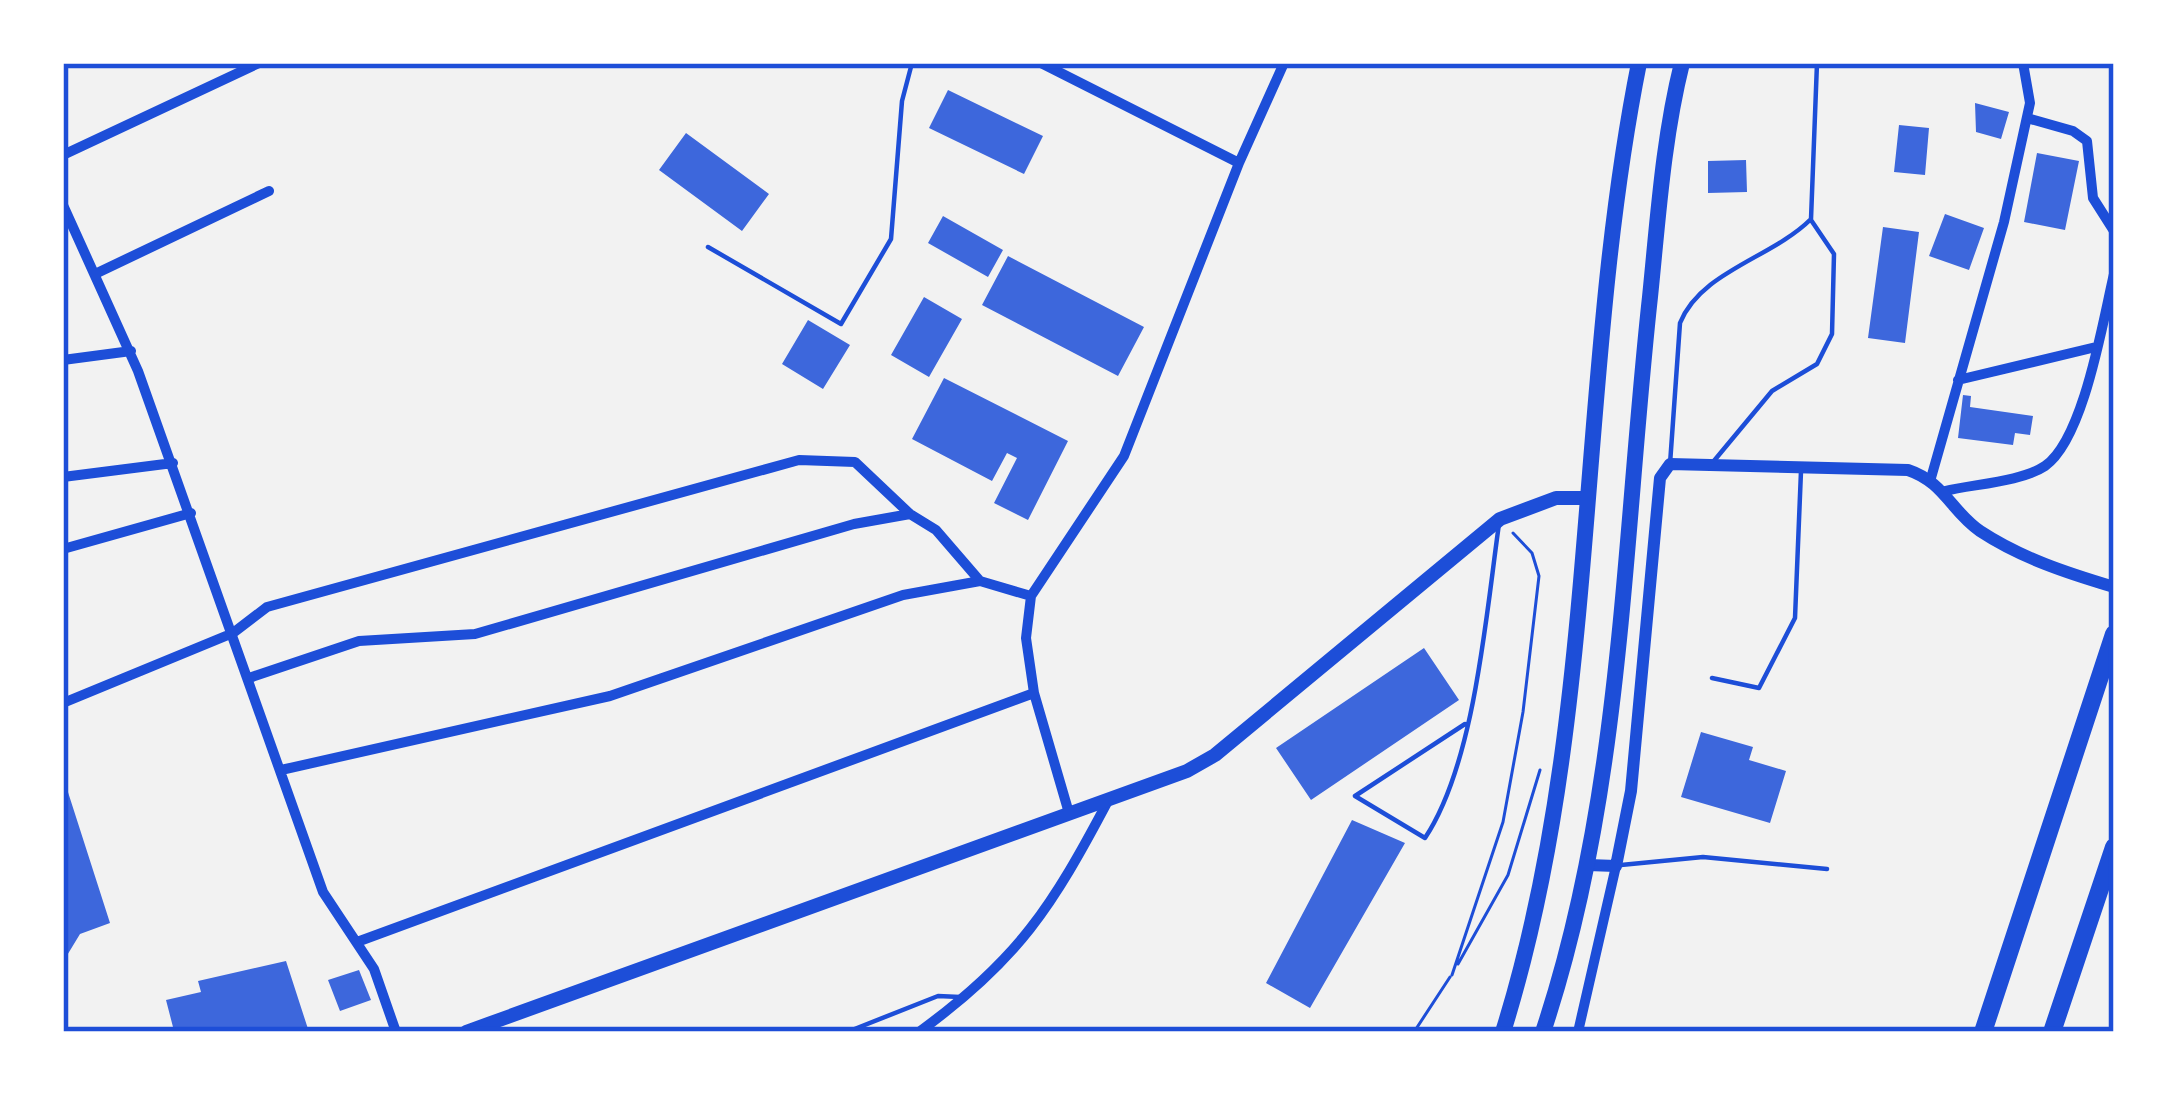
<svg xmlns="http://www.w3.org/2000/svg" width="2177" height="1095" viewBox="0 0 2177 1095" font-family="'Fira Sans',sans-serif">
	<rect width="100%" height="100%" fill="#f2f2f2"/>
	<path fill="#3d67dc" d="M948,90L1043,136L1024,174L929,128Z
		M1975,103L2009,112L2001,139L1976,132Z
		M1899,125L1929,128L1925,175L1894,172Z
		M686,133L769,194L742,231L659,170Z
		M2037,153L2079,161L2065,230L2024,222Z
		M1746,160L1747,192L1708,193V161Z
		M1945,214L1984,228L1969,270L1929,256Z
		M943,216L1003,250L988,277L928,243Z
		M1883,227L1919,232L1905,343L1868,338Z
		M1008,256L1144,327L1118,376L982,305Z
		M924,297L962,319L929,377L891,355Z
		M808,320L850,345L823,389L782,364Z
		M944,378L1068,441L1028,520L994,503L1017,458L1007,453L992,481L912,439Z
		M1963,395L1971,396L1970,407L2033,416L2030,435L2015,433L2013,445L1958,438Z
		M1424,648L1459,700L1311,800L1276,748Z
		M1701,732L1753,747L1749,760L1786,771L1770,823L1681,797Z
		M67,789L110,923L80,934L63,962Z
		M1352,820L1405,843L1310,1008L1266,983Z
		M286,961L309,1032H158L173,1027L166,1000L201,992L198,981Z
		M359,970L371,1000L340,1011L328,980Z"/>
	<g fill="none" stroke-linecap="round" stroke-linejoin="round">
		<path stroke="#1d4ed8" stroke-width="3" d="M1458,964L1508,875L1540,770
			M1452,975L1503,822L1523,712L1539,576L1532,553L1513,533
			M1414,1032L1450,977"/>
		<path stroke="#1d4ed8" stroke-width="4.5" d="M708,247L841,324L891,239L902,101L912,63
			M1713,462L1772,391L1817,364L1832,334L1834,254L1811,220
			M1670,464L1680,323C1701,271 1772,258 1811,219L1817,63
			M1712,678L1759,688L1795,618L1801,471
			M1465,724L1355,796L1425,838C1475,763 1486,614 1499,524
			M1621,865L1703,857L1827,869
			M847,1032L938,996L960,997"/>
		<path stroke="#1d4ed8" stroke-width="10" d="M1041,63L1239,163
			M2027,118L2073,131L2087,141L2093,198L2114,231
			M63,155L259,63
			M63,205L138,371L323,892L374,969L396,1032
			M95,274L269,191
			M63,360L131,351
			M1958,380L2096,347
			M63,477L173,463
			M1931,478L2004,222L2030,103L2023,63
			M1945,491C1974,484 2021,482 2045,466C2084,439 2103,320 2114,274
			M63,549L191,513
			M249,678L359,641L475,634L854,524L910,514
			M63,703L233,633L267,607L799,460L855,462L910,514L936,530L980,581L1031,596
			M281,770L610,696L903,595L980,581
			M1069,813L1034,693L1026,638L1031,596L1124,456L1239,163L1284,63
			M357,942L1034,693
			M919,1032C1019,959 1052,907 1109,799
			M1578,1032L1616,866"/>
		<path stroke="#1d4ed8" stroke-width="12" d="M1588,865L1616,866L1631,791L1660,478L1670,464L1908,470C1944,482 1951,511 1980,531C2021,558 2067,573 2114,587"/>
		<path stroke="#1d4ed8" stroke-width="14" d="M466,1032L1187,771L1215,755L1500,519L1556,498H1585"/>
		<path stroke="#1d4ed8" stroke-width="16" d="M1503,1032C1601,719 1575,383 1639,63
			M1543,1032C1622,795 1623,543 1650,297C1658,219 1663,139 1682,63"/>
		<path stroke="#1d4ed8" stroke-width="18" d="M1983,1032L2114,634
			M2052,1032L2114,847"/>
	</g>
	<rect width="2177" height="1095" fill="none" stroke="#ffffff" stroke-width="132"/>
	<rect x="66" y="66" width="2045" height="963" fill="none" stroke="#1d4ed8" stroke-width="4.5"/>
</svg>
